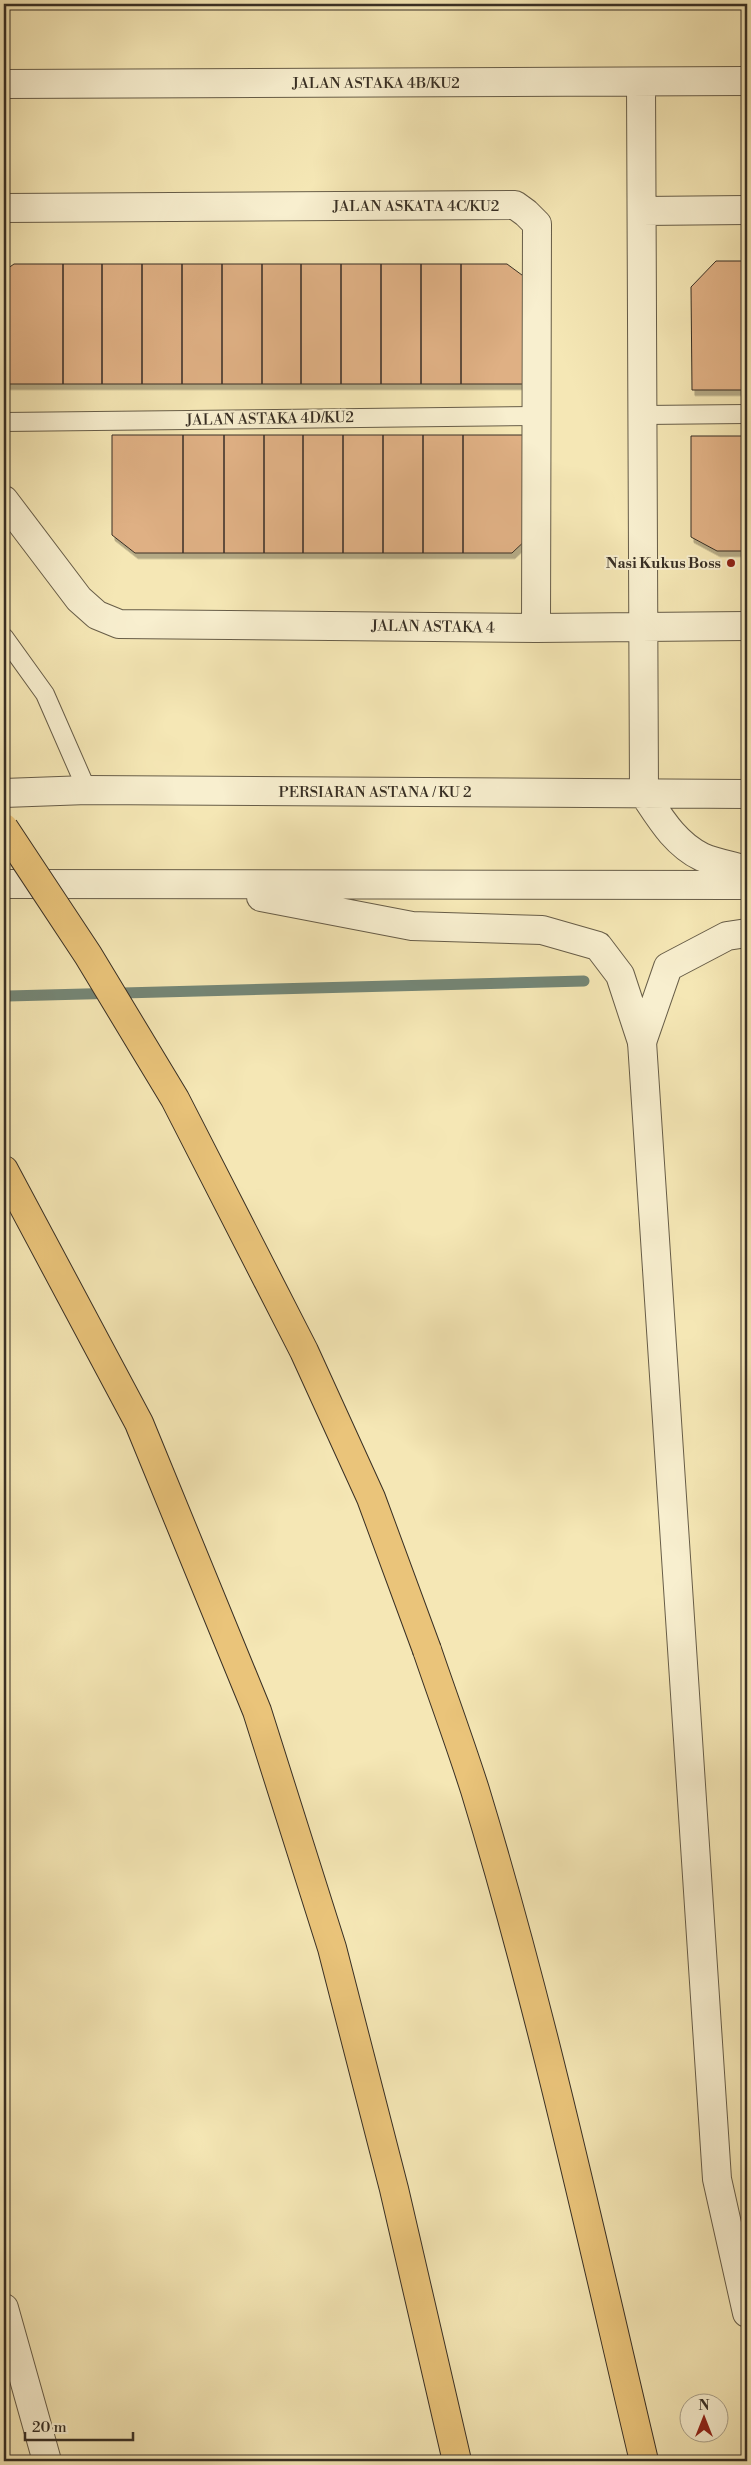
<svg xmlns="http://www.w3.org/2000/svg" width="751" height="2465" viewBox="0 0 751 2465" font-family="'Libre Bodoni',serif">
	<defs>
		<filter id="shadow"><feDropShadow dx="3" dy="5.5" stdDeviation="0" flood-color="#0004"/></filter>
	</defs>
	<rect width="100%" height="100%" fill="#f5e7b5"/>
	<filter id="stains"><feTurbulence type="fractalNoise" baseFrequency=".004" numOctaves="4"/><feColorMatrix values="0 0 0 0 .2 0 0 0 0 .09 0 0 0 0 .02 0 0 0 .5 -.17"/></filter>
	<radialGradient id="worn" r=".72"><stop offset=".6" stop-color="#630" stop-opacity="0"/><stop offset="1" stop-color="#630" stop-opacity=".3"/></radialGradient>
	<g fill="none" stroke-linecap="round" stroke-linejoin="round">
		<path stroke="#748676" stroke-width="11" d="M8,996L584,981"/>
	</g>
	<path fill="#dfb084" stroke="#382f24" filter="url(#shadow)" d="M716,261H747V390H692L691,287Z
		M14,264H63V384H4V271Z
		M63,264H102V384H63Z
		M102,264H142V384H102Z
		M142,264H182V384H142Z
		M182,264H222V384H182Z
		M222,264H262V384H222Z
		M262,264H301V384H262Z
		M301,264H341V384H301Z
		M341,264H381V384H341Z
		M381,264H421V384H381Z
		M421,264H461V384H421Z
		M461,264H507L526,278V384H461Z
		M112,435H183V553H135L112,535Z
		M183,435H224V553H183Z
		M224,435H264V553H224Z
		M264,435H303V553H264Z
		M303,435H343V553H303Z
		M343,435H383V553H343Z
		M383,435H423V553H383Z
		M423,435H463V553H423Z
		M463,435H529V537L512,553H463Z
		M691,436H747V551H717L691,537Z"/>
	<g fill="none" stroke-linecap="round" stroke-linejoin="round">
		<defs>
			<path id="service" d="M643,415L747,414
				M4,422L536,416
				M4,637L45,694L87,790"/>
			<path id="minor" d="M641,82L644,794
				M4,84L747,81
				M4,208L515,205L526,213L537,224L536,628
				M642,211L747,210
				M4,500L79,599L97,615L119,624L536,628L747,626
				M642,1042L717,2179L747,2313
				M4,2308L47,2461"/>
			<path id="tertiary" d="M4,793L87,790L747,794
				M644,794C660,818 675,844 702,857C716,863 733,866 747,870
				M4,884L747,885
				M261,897L412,926L542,930L598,946L620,975L642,1042
				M642,1042L668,967L727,936L747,933"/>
			<path id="motorway" d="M4,1170L139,1423L257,1711L332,1948L394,2189L457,2461
				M427,1650C443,1697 460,1743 475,1790C542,2010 591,2237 644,2461"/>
		</defs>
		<use href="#service" stroke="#675d48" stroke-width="20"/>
		<use href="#minor" stroke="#675d48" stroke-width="30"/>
		<use href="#tertiary" stroke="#675d48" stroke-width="30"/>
		<use href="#motorway" stroke="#382f24" stroke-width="30"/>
		<use href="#service" stroke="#f8efcf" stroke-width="18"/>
		<use href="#minor" stroke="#f8efcf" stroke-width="28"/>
		<use href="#tertiary" stroke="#f8efcf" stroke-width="28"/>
		<use href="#motorway" stroke="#eac47a" stroke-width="28"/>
		<defs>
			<path id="motorway-bridge" d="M4,828L88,955L175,1099L304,1351L371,1498L427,1650"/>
		</defs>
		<use href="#motorway-bridge" stroke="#382f24" stroke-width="30" stroke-linecap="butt"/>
		<use href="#motorway-bridge" stroke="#eac47a" stroke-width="28"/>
	</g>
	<circle fill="#8f2418" stroke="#f8efcf" stroke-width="2" cx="731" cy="563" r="5"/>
	<g text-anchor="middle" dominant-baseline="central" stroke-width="4" stroke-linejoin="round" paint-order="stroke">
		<g font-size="15" fill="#382f24" stroke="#f8efcf">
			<text x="376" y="83">JALAN ASTAKA 4B/KU2</text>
			<text x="416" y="206">JALAN ASKATA 4C/KU2</text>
			<text transform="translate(270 419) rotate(-1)">JALAN ASTAKA 4D/KU2</text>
			<text transform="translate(433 627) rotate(1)">JALAN ASTAKA 4</text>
			<text x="375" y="792">PERSIARAN ASTANA / KU 2</text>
		</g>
		<g font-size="15" font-weight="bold" fill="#382f24" stroke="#f8efcf" text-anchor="end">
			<text x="721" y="563">Nasi Kukus Boss</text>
		</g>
	</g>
	<rect width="751" height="2465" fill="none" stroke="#f5e7b5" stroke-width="20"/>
	<rect x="5" y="5" width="741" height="2455" fill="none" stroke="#382f24" stroke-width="2.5"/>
	<rect x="10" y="10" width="731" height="2445" fill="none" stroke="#382f24"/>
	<g transform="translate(704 2418)"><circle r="24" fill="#f8efcf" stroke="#aba28b"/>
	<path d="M0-4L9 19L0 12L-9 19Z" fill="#8f2418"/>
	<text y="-8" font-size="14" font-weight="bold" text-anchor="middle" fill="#382f24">N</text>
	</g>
	<path d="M25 2432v8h108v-8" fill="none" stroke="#382f24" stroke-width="2.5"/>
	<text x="32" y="2432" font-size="15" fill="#382f24" stroke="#f8efcf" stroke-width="4" paint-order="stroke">20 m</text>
	<rect width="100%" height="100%" filter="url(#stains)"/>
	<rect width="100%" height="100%" fill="url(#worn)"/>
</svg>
